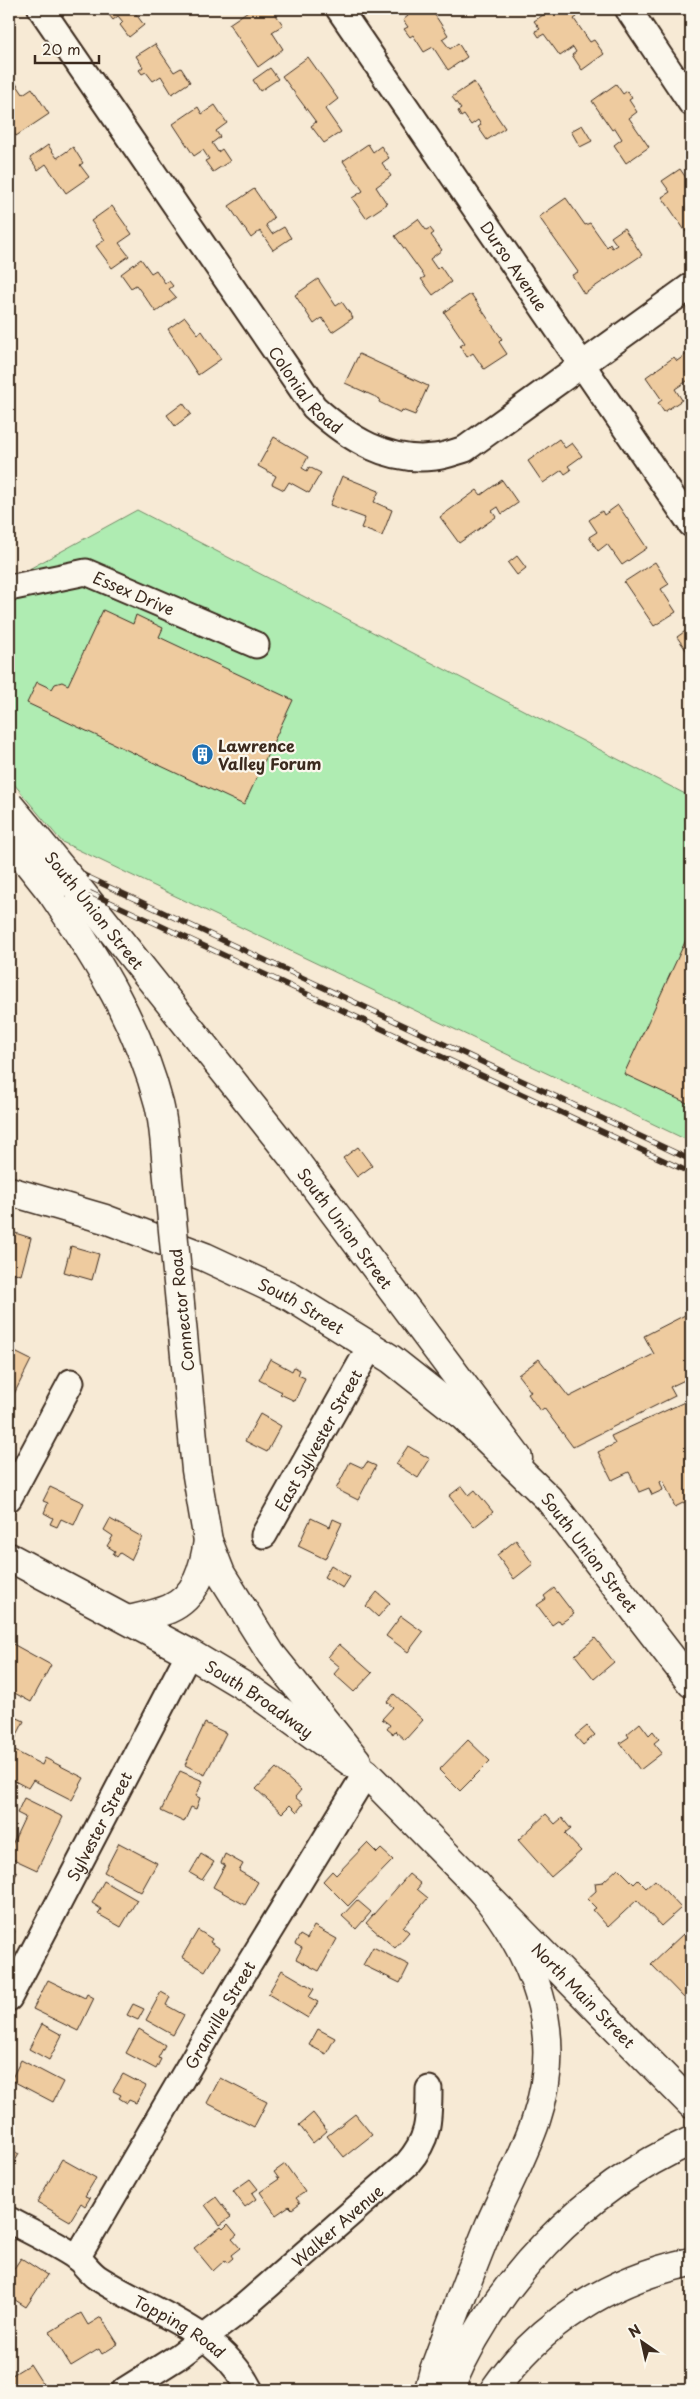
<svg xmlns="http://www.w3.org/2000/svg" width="700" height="2399" viewBox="0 0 700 2399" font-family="'Playpen Sans',sans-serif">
	<rect width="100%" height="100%" fill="#f7ead5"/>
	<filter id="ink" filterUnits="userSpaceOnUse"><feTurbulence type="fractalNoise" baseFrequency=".02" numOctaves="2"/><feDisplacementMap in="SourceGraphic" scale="10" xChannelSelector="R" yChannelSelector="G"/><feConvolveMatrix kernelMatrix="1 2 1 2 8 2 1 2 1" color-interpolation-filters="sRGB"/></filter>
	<g filter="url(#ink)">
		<path fill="#afecb2" stroke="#758b68" d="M137,510L691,797V1142L62,842L9,778V580Z"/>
		<path fill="#eecb9f" stroke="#3b2a1e" d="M99,9H132L144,25L129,37L120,25L123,22L118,16L113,20L105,10L102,13Z
			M251,9H272L283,25L272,32L283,49L258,67L229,24Z
			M403,9H431L448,35L442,39L450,49L458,43L467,57L448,70L433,47L424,52L413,35L410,37L404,29L408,27L403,20L408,16Z
			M552,9H571L577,17L574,19L590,42L594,40L604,54L582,70L572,55L576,52L573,47L560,56L544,34L539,37L535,31L540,29L534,21Z
			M155,44L174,72L181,68L190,82L172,94L161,76L153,81L146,72L142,74L139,70L143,67L136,56Z
			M308,57L338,99L325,109L341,132L324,143L311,126L316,122L282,76Z
			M270,68L278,79L260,91L253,80Z
			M9,73L23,94L32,88L49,114L16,136L9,125Z
			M474,82L505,128L487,140L478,127L481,125L478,120L471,125L464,115L461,117L458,111L461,109L452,97Z
			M616,84L623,94L627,91L632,98L629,100L637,112L629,118L649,147L626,163L614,145L622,139L615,128L612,130L592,101Z
			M215,105L227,123L216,131L220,137L212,143L218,152L222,149L230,161L213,172L205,161L209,159L203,150L194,156L173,124L198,107L202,114Z
			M582,125L592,141L580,147L571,131Z
			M368,144L373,152L381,146L389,158L382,163L391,176L376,187L387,204L366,218L352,198L363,191L343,161Z
			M48,145L57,158L73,147L83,163L80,165L89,177L66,193L46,164L38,170L30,158Z
			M680,169L691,185V229L686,232L662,197L670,192L662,181Z
			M254,189L274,218L266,225L272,234L284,227L291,238L273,250L260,231L251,238L229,206Z
			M566,198L585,225L590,223L607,247L610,244L612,248L617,245L611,237L624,228L642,255L584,294L572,275L578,272L539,217Z
			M112,206L132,234L119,243L129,256L112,268L96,246L105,240L91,221Z
			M418,219L426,230L430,228L434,233L431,235L442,250L430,259L437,269L440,266L451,282L433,295L421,279L425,277L395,236Z
			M141,259L151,273L156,270L165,283L169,281L173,286L169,289L176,297L156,312L136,285L131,288L121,274Z
			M318,279L336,306L342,302L353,318L332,332L322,318L314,324L295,295Z
			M471,294L502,339L499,342L507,354L484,369L473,353L467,357L460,346L465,343L444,312Z
			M185,317L198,334L202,331L221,359L198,375L168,329Z
			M691,351V370L686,372L690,379L675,389L682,400L664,412L658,403L662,400L646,377L674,357L677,361Z
			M359,354L428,386L415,415L402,410L401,413L379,402L380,399L345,383Z
			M183,403L191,414L175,426L167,415Z
			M274,437L308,457L302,468L307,471L309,467L321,473L309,493L289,482L284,490L272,484L276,476L258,466Z
			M559,439L565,448L572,443L582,456L568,466L571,470L565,474L562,470L543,483L528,461Z
			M342,476L379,491L374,502L392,510L382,536L361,528L365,518L330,505Z
			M502,480L518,503L502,514L498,507L492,511L496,517L459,543L440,517L477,490L481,495Z
			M618,505L647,548L622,565L607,544L598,551L589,537L597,532L589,520L602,511L604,515Z
			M517,556L526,568L517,575L508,563Z
			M655,562L669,584L661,589L676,612L654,626L624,582Z
			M103,610L133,624L136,615L163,628L159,637L293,700L244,805L27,703L37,682L52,689L55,684L62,682L68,685Z
			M691,627V657L677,637Z
			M691,929V1105L624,1074Z
			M358,1147L372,1166L357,1177L343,1158Z
			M9,1231L31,1238L21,1275L9,1271Z
			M71,1246L99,1254L92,1280L64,1272Z
			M691,1312V1377L670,1387L675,1396L573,1447L544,1408L540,1411L528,1394L531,1392L518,1375L539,1359L569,1397L654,1354L644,1336Z
			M9,1349L31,1360L14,1394L9,1391Z
			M270,1359L292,1371L294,1367L300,1370L298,1375L305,1378L295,1401L280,1394L282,1392L259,1380Z
			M691,1399V1499L675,1507L663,1480L660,1482L663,1490L652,1495L649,1488L639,1492L629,1472L612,1480L598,1452L615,1444L611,1436Z
			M260,1414L281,1426L267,1452L245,1441Z
			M408,1446L430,1459L418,1478L396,1464Z
			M350,1462L363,1468L367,1462L376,1466L358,1500L336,1489Z
			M462,1486L469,1495L475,1490L493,1512L474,1527L449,1496Z
			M50,1487L84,1503L74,1525L61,1519L57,1527L50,1524L53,1518L44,1513L48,1503L43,1501Z
			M311,1518L330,1527L333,1519L342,1523L325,1559L298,1546Z
			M110,1519L142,1537L131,1560L120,1553L117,1557L113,1554L115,1551L107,1546L113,1536L104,1530Z
			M516,1540L533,1564L514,1579L497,1555Z
			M331,1565L350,1577L343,1588L324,1577Z
			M554,1588L574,1614L561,1623L559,1620L552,1625L537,1605L546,1599L544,1596Z
			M377,1592L390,1603L378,1617L366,1606Z
			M401,1616L423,1632L408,1652L386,1636Z
			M595,1638L614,1662L594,1679L575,1655Z
			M11,1643L51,1665L31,1702L9,1690V1648Z
			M339,1644L372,1673L354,1692L334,1674L340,1667L328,1657Z
			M394,1694L423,1720L405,1740L395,1731L393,1734L387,1729L390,1725L382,1719L393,1707L387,1702Z
			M9,1714L24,1721L10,1749H9Z
			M205,1723L226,1733L205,1775L185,1765Z
			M640,1723L649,1735L653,1731L659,1739L654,1743L662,1753L640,1770L620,1743L629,1737L627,1734Z
			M587,1726L595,1735L583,1745L575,1736Z
			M468,1740L490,1761L460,1791L439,1770Z
			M15,1751L42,1765L45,1758L84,1778L72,1800L33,1780L28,1788L9,1778V1763Z
			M276,1768L301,1790L295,1797L303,1804L297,1812L290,1805L282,1813L256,1789Z
			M180,1771L203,1781L196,1796L200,1798L196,1809L191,1807L184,1822L161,1811Z
			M24,1798L63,1817L37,1870L9,1857V1851L25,1817L17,1813Z
			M546,1814L555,1824L562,1818L571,1829L565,1834L581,1851L551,1877L518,1840Z
			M119,1843L157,1863L141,1892L104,1872Z
			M367,1843L377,1853L381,1849L393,1860L348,1906L323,1881L332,1871L336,1875Z
			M201,1854L214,1862L202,1880L190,1873Z
			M225,1854L243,1864L239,1871L258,1882L245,1905L213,1887L225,1865L221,1863Z
			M618,1868L634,1884L638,1880L646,1888L655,1880L681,1908L661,1926L637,1900L608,1927L593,1910L596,1908L587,1899L596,1891L595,1883L603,1882Z
			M9,1869L17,1872L9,1890Z
			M409,1874L421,1884L417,1889L428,1898L403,1927L409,1932L395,1948L366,1923Z
			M104,1881L137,1900L121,1927L98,1914L101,1909L92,1903Z
			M357,1900L371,1912L356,1929L342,1916Z
			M314,1926L337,1939L319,1971L296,1959L302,1948L295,1944L300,1935L307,1939Z
			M9,1928L15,1931L10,1942L9,1941Z
			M198,1930L212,1939L210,1942L219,1948L205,1971L182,1957Z
			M683,1934L691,1943V1997L687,2001L651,1964Z
			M373,1947L409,1965L400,1983L363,1965Z
			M282,1970L314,1989L309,1997L318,2002L308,2018L268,1994Z
			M48,1980L85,1998L87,1994L94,1998L78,2031L33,2009Z
			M161,1992L170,1997L166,2005L184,2015L173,2035L146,2020Z
			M133,2004L144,2009L138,2020L127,2015Z
			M42,2024L62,2035L49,2060L29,2049Z
			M139,2029L165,2045L158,2058L161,2059L156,2069L126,2053Z
			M318,2029L335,2038L326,2054L309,2045Z
			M21,2060L63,2082L53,2102L11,2080Z
			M123,2074L146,2086L136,2103L129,2100L127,2103L119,2098L121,2095L113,2091Z
			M220,2078L267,2102L254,2127L207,2103Z
			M313,2113L327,2131L313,2143L299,2125Z
			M355,2114L372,2135L344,2157L327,2136Z
			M9,2149L19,2154L14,2163L9,2161Z
			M62,2159L96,2178L85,2196L90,2198L85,2206L81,2203L70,2221L37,2202Z
			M285,2164L305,2192L296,2198L300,2203L292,2209L289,2206L276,2215L260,2192L279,2179L274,2172Z
			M250,2179L258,2189L252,2193L256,2199L245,2207L233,2191Z
			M216,2197L231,2217L220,2225L205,2205Z
			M228,2224L237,2235L232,2239L240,2248L231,2255L233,2258L227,2263L225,2260L213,2271L194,2248L221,2227L223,2229Z
			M21,2258L47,2275L26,2307L9,2296L11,2288L9,2287V2276Z
			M81,2313L88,2325L101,2317L118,2344L102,2354L99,2349L71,2366L50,2332Z
			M30,2364L44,2386L38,2390H9V2377Z"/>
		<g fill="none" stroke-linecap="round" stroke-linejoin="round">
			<defs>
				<g id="street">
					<path id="s1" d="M41,9L314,407C348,438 387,463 435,457C445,456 455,452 465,449L691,286"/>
					<path id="s2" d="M339,9L691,524"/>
					<path d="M628,9L691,103"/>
					<path id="s3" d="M9,588L86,572L256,645"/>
					<path d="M9,1498L71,1382"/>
					<path id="s4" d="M264,1535L370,1347"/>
					<path id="s5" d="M9,1998L189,1653"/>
					<path id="s6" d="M9,2220C31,2232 55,2243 76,2257C84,2263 90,2273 98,2278C152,2313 219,2329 250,2390"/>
					<path id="s7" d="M77,2258L243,1974L366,1773"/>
					<path id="s8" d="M125,2390L179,2356L238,2312L407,2164C429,2139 429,2121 429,2089"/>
				</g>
				<g id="secondary">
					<path id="s9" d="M77,887L291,1155L518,1458"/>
					<path d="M52,893C97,959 139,1026 159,1104C164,1124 165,1147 167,1168"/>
					<path d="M181,1314L196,1470L208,1541L221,1574L271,1654L357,1761"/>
				</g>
				<g id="primary">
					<path id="s10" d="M9,1191L105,1219L205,1257L291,1297L391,1359L463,1416L549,1499L691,1683"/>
					<path id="s11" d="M9,1557L189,1653L254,1692L366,1773L691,2104"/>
					<path d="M128,1620C141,1617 157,1614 169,1609C197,1597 204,1567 208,1541"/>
				</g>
				<path id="highway" d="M429,2390L434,2370C452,2321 470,2272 490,2224C505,2190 524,2156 536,2120C566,2031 534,1954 477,1885
					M449,2390C494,2282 583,2189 691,2141
					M494,2390C541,2322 611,2279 691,2262"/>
			</defs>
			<use href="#street" stroke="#3b2a1e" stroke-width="29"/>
			<use href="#secondary" stroke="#3b2a1e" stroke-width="31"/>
			<use href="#primary" stroke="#3b2a1e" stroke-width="31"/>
			<use href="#highway" stroke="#3b2a1e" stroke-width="31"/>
			<use href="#street" stroke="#fbf7ec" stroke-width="25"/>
			<use href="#secondary" stroke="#fbf7ec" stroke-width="28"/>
			<use href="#primary" stroke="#fbf7ec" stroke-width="28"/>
			<use href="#highway" stroke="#fbf7ec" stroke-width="28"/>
			<defs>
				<path id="rail" d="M9,840L691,1160
					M9,855L691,1173"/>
			</defs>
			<use href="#rail" stroke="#3b2a1e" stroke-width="5.5"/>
			<use href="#rail" stroke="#fbf7ec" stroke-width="4" stroke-dasharray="11" stroke-linecap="butt"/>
			<defs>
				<path id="secondary-bridge" d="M9,805L77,887
					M9,839L52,893
					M167,1168L181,1314"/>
			</defs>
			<use href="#secondary-bridge" stroke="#3b2a1e" stroke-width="31" stroke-linecap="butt"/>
			<use href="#secondary-bridge" stroke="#fbf7ec" stroke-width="28"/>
		</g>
	</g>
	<defs>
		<symbol id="building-disc" viewBox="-11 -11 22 22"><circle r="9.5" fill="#1f6fb2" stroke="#fbf7ec"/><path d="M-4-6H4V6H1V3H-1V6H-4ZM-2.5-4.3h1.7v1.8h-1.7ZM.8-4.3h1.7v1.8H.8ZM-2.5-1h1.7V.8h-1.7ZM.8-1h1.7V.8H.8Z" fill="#fff"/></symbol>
	</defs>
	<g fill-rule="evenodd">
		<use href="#building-disc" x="190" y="742" width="25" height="25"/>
	</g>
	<g text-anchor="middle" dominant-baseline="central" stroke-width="4.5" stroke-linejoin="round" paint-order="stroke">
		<g font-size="16" fill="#3b2a1e" stroke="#fbf7ec">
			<text stroke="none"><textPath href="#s2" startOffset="311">Durso Avenue</textPath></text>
			<text stroke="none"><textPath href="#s1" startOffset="464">Colonial Road</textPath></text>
			<text stroke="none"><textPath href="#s3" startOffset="131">Essex Drive</textPath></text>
			<text transform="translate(95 910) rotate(51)">South Union Street</text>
			<text stroke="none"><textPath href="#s9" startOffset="434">South Union Street</textPath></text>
			<text stroke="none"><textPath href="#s10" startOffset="315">South Street</textPath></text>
			<text transform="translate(181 1310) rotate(-96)">Connector Road</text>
			<text stroke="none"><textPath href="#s4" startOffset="109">East Sylvester Street</textPath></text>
			<text stroke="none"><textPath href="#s10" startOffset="698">South Union Street</textPath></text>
			<text stroke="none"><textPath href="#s11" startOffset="288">South Broadway</textPath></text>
			<text stroke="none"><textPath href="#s5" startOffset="194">Sylvester Street</textPath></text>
			<text stroke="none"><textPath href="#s11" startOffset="729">North Main Street</textPath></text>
			<text stroke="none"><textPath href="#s7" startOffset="282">Granville Street</textPath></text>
			<text stroke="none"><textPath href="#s8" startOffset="269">Walker Avenue</textPath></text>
			<text stroke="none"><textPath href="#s6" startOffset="202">Topping Road</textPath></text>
		</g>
		<g font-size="16" font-weight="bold" fill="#3b2a1e" stroke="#fbf7ec" text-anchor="start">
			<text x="218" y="745">Lawrence<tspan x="218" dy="18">Valley Forum</tspan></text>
		</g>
	</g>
	<rect width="700" height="2399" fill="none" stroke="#fbf7ec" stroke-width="30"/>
	<rect x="15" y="15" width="670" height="2369" fill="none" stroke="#3b2a1e" stroke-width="2" filter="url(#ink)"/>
	<g transform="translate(642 2342) rotate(326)" stroke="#fbf7ec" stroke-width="4" paint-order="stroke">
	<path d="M0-4L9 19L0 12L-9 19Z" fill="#3b2a1e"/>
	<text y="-8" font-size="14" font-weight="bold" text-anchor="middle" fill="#3b2a1e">N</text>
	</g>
	<path d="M35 55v8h64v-8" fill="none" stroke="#3b2a1e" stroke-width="2.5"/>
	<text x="42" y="55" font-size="15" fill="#3b2a1e" stroke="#fbf7ec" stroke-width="4" paint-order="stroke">20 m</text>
</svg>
